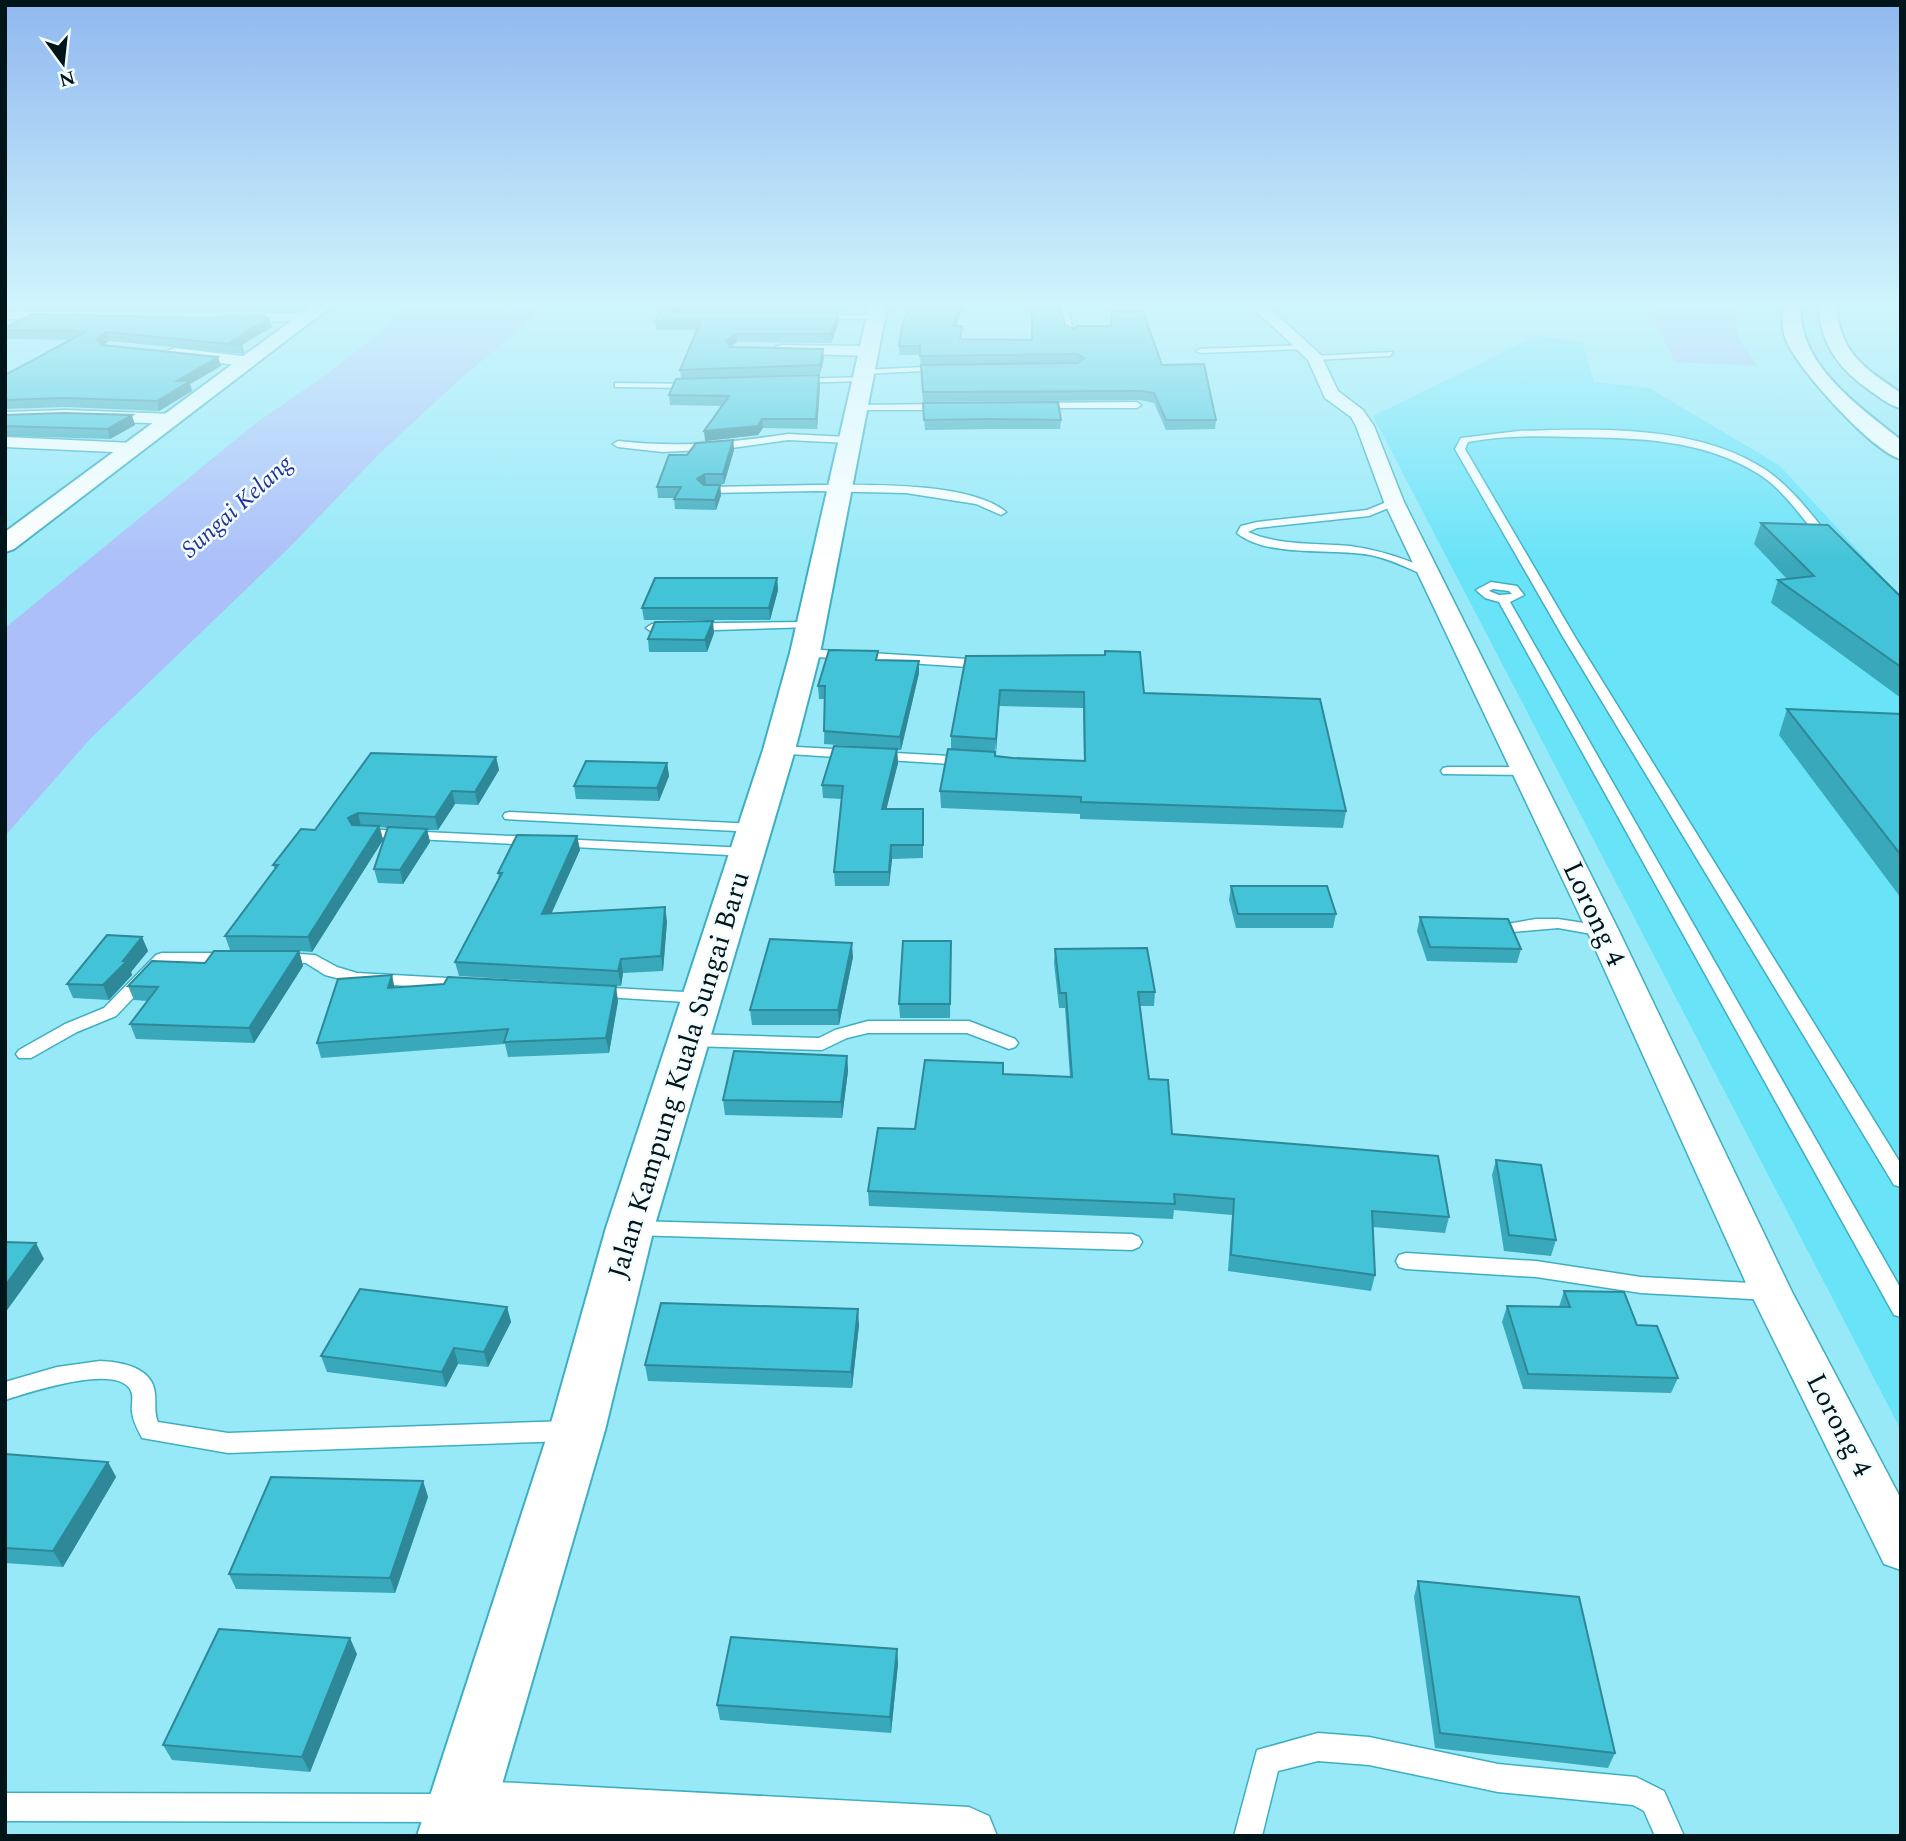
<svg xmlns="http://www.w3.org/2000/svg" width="1906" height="1841" viewBox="0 0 1906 1841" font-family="Spectral,serif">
	<rect width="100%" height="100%" fill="#97e9f8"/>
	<path fill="#68e3f8" d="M1536,336L1582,342L1594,382L1649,388L1779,465L1901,597V1430L1373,416Z"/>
	<path fill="#acbff9" d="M410,307H541L530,321L459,380L378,455L290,547L90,739L5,836V628L256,423L333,370Z
		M1653,307H1738C1729,331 1745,348 1758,366L1675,362L1654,321Z"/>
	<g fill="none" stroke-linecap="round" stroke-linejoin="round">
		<defs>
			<path id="service" d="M1060,307H1067L1074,335L1067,333Z
				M818,315H875L879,317L875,319H815Z
				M1306,345L1303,349L1200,353L1196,351L1200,349Z
				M1393,352L1390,356L1315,360L1311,358L1315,356Z
				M944,366L941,370L863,374L859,372L863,370Z
				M865,377L866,379L862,381L799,383L795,381L799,379Z
				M618,383L693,384L697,386L693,388L615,387V383Z
				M1038,403L1137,402L1141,405L1137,408H1035L1034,406Z
				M856,405L945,404L949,407L945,410H853L852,408Z
				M1519,431C1599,429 1696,424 1766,470C1791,487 1813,516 1832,540L1823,542C1802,519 1784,489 1757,473C1702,439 1637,438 1575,437C1539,436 1503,435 1468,442L1465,449L1575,637L1901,1164V1187L1894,1185L1563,637L1455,449L1461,438Z
				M788,434L848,437L853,440L848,443L788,440L724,449L662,452L618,447L613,444L618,441C679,448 727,443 788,434Z
				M815,485C863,485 969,481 1006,512L1001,515L976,504L906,493L815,491L706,493L701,490L706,487Z
				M1394,499L1399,502L1398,504L1369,516L1257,528L1248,532C1280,546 1316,543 1350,546C1380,550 1407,559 1434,572V576H1426C1408,568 1390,559 1370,555C1332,548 1267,558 1237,533L1241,526L1257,522L1367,510Z
				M1491,582L1517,586L1524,595L1510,602L1901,1289V1317L1894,1315L1499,602L1485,598L1476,590ZM1493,589L1509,591L1512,594L1499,595L1489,591Z
				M810,622L816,625L814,627L652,632L646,628L652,624Z
				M805,649L984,660L990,664L984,668L801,656V650Z
				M779,746L851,750L858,754L851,758L774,753L772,750Z
				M877,752L967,757L974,761L967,765L872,759L870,756L872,753Z
				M1448,767H1525L1532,771L1525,775L1443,774L1441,771L1443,768Z
				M510,812L755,824L762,828L755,832L505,819L503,816L505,813Z
				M361,829L534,837L541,841L534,845L356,836L354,833L356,830Z
				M559,839L747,848L754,852L747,856L554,846L552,843L554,840Z
				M1558,919L1603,926L1611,931L1603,936L1558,928L1513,932L1505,927L1507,924L1536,919Z
				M162,953H228L236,958L228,963H166L116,1016L77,1032L31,1058H19L16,1054L19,1050L65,1024L104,1008L156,955Z
				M282,953L315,955L337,967L357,973L465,979L473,984L465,989L356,983L325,975L306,963L276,961L274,958L276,955Z
				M595,987L702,993L710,998L702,1003L589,996L587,992L589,988Z
				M868,1021H969L1015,1039L1018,1043L1015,1047L1009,1049L967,1033H868L847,1038L822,1050L689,1046L680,1040L689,1034L819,1038L835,1030Z
				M632,1221L1132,1234L1139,1237L1142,1242L1139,1247L1132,1250L632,1235L625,1233L622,1228L625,1223Z
				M1406,1253L1536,1261L1641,1277L1769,1284L1776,1286L1779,1292L1776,1298L1769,1300L1641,1293L1536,1277L1406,1269L1399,1267L1396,1261L1399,1255Z
				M100,1361C121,1362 153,1367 155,1394C156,1405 154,1412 158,1422L228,1433L568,1421L576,1424L579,1431L576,1438L568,1441L228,1453L142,1438C138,1430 133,1421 132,1412C131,1405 134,1397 131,1391C118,1362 28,1393 5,1400V1382L57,1367Z
				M1318,1733L1369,1737L1498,1764L1636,1777L1664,1791L1684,1836H1655L1644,1811L1633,1805L1498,1792L1369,1765L1318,1761L1278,1771L1262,1836H1234L1257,1750Z
				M5,1793L447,1794L457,1798L461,1808L457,1818L447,1822L5,1821Z"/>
			<path id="minor" d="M1248,307H1266L1275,313L1321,355L1338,391L1363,410L1374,426L1404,502L1619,931L1792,1292L1901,1499V1570L1884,1564L1750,1292L1587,931L1384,502L1356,426L1351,417L1325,398L1308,360L1265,319Z
				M5,311L74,312L81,316L74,320L5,319Z
				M312,312L319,316L317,319L224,324L217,320L224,316Z
				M781,345L868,346L876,351L868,356L775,353L773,350L775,347Z
				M175,348L250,357L258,362L250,367L169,356L167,353L169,350Z
				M66,410L174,414L183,419L174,424L66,420L5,422V412Z
				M5,437L134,443L143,448L134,453L5,447Z
				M460,1780L969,1807L989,1816L997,1836H459L440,1828L432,1808L440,1788Z"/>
			<path id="tertiary" d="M310,307H330L14,549L5,552V532Z
				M869,307H887L820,653L795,750L654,1228L605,1430L487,1836H417L549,1430L606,1228L763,750L790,653Z"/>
			<path id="motorway" d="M1783,307H1801C1797,364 1861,408 1901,440V459C1873,452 1800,371 1788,344C1782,332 1782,321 1783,307Z
				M1818,307H1836C1841,354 1864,368 1901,393V408C1890,406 1881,398 1872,392C1840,370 1822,347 1818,307Z"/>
		</defs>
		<use href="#service" stroke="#3eafc2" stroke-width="3"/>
		<use href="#minor" stroke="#3eafc2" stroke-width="3"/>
		<use href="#tertiary" stroke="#3eafc2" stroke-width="4"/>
		<use href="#motorway" stroke="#3eafc2" stroke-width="4"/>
		<use href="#service" fill="#fff" fill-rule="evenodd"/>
		<use href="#minor" fill="#fff" fill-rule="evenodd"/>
		<use href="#tertiary" fill="#fff" fill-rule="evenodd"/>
		<use href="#motorway" fill="#fff" fill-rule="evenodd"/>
	</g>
	<path fill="#39a8ba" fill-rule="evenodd" d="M59,307H294L290,310L201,313L60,310Z
		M663,307H844L842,312L679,313H838L839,322L831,343L737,342L730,347L824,358L820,374L692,378L820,385L817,429L763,428L758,435L705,441L722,406L670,405L669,395L681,379L680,370L697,330H656L655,321Z
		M199,318H269L272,327L242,345L244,353L242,354L109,341L103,345L221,366L190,384L192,391L159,411L66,407L5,409V375L71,340L5,339V328Z
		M1065,325L1162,365L1216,420L1215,429L1166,430L1154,403L1140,400L923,402L920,355H899V346L956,326L961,339L1032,340Z
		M923,403L1061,420L1060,429H990L925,430Z
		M5,415L135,425L110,439L5,436Z
		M733,440L734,450L724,484L705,485H720L721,495L716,510L675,509L674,498H658L657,487L687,455Z
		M1761,523L1901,597V698L1771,603L1778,580L1787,579L1754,544Z
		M777,578L778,590L770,620H644L642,608Z
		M714,633L707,652H649L648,639Z
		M966,656L1144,693L1346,811L1343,828L1080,819V814L941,808L940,791L951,749V736ZM999,706L1083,708L1084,761L1013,758L995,756Z
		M878,660L919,661V673L901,750H897L898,763L886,809H923V858L892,859L889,886H835L834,872L842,799L823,798L822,785L891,749L824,744L825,699H819L818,686Z
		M1787,709L1901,714V898L1779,735Z
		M496,757L499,770L478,805L455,804L438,830H427L430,842L403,884L378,883L374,869L388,828L380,827L383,840L312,952L299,951L303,966L254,1043L136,1039L130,1024L148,1001L134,1000L128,986L205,963L284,951L230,950L225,936L275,870L273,865L315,830Z
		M667,763L669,776L659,801L576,799L574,786Z
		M577,836L580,850L551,913L667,921L663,971L623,973L621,986L459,976L455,962L499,879L498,873Z
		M1231,886L1336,914L1333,928H1236L1229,900Z
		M1420,917L1521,949L1517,963L1427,961L1417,931Z
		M142,937L148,951L131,972L132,975L109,1000L73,998L67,984Z
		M951,941L950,1018H900L899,1004Z
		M1055,949L1155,992L1154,1006H1139L1149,1079L1172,1134L1449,1217L1445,1233L1373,1227L1375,1275L1371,1291L1228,1271L1232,1215L1174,1210L1173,1219L869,1206L868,1191L915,1129L1003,1063V1074L1070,1077L1065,1008H1059L1054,963Z
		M853,957L839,1025H752L750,1010Z
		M395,987L618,1001L609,1053L508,1057L505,1044L321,1058L317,1043Z
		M847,1056L848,1071L842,1118L725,1115L723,1100Z
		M1496,1160L1556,1240L1551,1256L1504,1251L1492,1175Z
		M1564,1291L1637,1325L1678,1378L1671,1393L1523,1389L1502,1322L1507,1306L1559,1307Z
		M507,1307L511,1322L488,1367L458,1364L446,1387L327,1372L321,1356Z
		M859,1325L852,1388L648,1381L645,1365Z
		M5,1454L108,1462L116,1477L63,1567L5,1563Z
		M423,1481L428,1497L395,1593L236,1589L229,1574Z
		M1418,1581L1615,1753L1608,1768L1435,1748L1414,1597Z
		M897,1649L898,1664L891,1733L720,1720L717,1705Z
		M357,1654L310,1772L172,1760L163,1745Z"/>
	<path fill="#2e8897" d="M676,307H680V312L675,317L674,309Z
		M960,307H963L953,335V326Z
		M838,313L839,322L831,343V334Z
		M265,316L266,320L269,318L272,327L242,345L244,353L242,354L240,345L229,343Z
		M106,332L109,341L99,348L97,339Z
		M736,334L737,342L727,349L726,340Z
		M823,349L824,358L820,374V365Z
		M218,357L221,366L190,384L192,391L159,411L157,401L177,381Z
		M819,375L820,385L817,429L816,419Z
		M132,415L135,425L110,439L107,429Z
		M762,419L763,428L758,435L705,441L704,431Z
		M733,440L734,450L724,484L723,474Z
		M705,474L706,484L699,489L697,479Z
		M720,485L721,495L716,510L715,500Z
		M777,578L778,590L770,620L769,608Z
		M713,621L714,633L707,652L705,640Z
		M919,661V673L901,750L900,737Z
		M1000,690L999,706L996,755V739Z
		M897,749L898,763L883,823L882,809Z
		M496,757L499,770L478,805L475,792Z
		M667,763L669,776L659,801L657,788Z
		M452,791L455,804L438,830L435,817Z
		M358,813L361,826L352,832L348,818Z
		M379,826L383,840L312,952L308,937Z
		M427,829L430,842L403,884L400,870Z
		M577,836L580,850L545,928L542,914Z
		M891,845L892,859L889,886V872Z
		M665,907L667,921L663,971L661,956Z
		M142,937L148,951L131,972L132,975L109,1000L103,985Z
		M852,943L853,957L839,1025L838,1010Z
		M299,951L303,966L254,1043L249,1028Z
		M621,959L623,973L621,986L618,971Z
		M392,975L395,990L388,988Z
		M616,986L618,1001L609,1053L606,1038Z
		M847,1056L848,1071L842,1118L841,1102Z
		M36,1243L44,1259L5,1313V1286Z
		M507,1307L511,1322L488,1367L484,1352Z
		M858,1309L859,1325L852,1388L851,1372Z
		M454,1348L458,1364L446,1387L442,1372Z
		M108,1462L116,1477L63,1567L53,1551Z
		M423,1481L428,1497L395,1593L390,1578Z
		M350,1638L357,1654L310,1772L302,1757Z
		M897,1649L898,1664L891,1733L890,1717Z"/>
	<path fill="#42c3d8" stroke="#2e8897" stroke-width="2" d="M663,307H676L674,309L676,313H838L831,334H736L726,340L730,347L823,349L820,365L680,370L701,321H655Z
		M910,307H960L953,326H962L960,339L1032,340V307H1060L1065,325L1074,329L1077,326H1111L1112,312H1143L1162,365L1204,364L1216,420H1166L1154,393L1141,391L923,392L921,365L1077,363L1084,358L1077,354L920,356V346H899L903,322Z
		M33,314L199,318L265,316L262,318H269L229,343L241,344L240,345L106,332L97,339L102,345L218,357L177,381H190L157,401L63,398L5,400V375L87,331L5,330V328Z
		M819,375L816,419H762L758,426L704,431L729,396L669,395L676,379Z
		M1058,402L1061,420L990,419L924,420L923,403Z
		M63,413L132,415L107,429L5,426V415Z
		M733,440L723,474H705L697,479L704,485H720L715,500L674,499L681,487H657L669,455H687L696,443Z
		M1761,523L1828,525L1901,597V667L1778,580L1814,576Z
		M655,578H777L769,608H642Z
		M713,621L705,640L648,639L655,622Z
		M829,650L878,651L876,660L919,661L900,737L824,731L825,686H818Z
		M1105,651L1140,652L1144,693L1320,699L1346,811L1081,802V797L940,791L948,749L995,752V756L1013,758L1085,761L1084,692L1000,690L996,739L951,736L966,656L1105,655Z
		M1787,709L1901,714V855Z
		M834,746L897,749L882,809H923V845H891L889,872H834L843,786L822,785Z
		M371,753L496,757L475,792L452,791L435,817L358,813L348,818L352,825L379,826L308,937L225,936L278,865H273L301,829L315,830Z
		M586,761L667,763L657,788L574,786Z
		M388,827L427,829L400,870L374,869Z
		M517,835L577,836L542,914L665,907L661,956L621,959L618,971L455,962L502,873H498Z
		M1231,886H1327L1336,914H1238Z
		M1420,917L1508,919L1521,949L1430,947Z
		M107,935L142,937L123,961H127L103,985L67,984Z
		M770,939L852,943L838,1010H750Z
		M903,941H951L950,1004H899Z
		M1147,948L1155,992H1138L1149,1079L1168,1080L1172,1134L1438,1156L1449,1217L1372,1211L1375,1275L1231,1255L1234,1199L1174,1194L1175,1204L868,1191L878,1128L915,1129L925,1060L1003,1063V1074L1072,1077L1066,993H1060L1055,949Z
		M214,951H299L249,1028L130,1024L158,987L128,986L152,961L205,963Z
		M392,975L388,988L444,984L448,977L616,986L606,1038L504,1042L508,1029L317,1043L338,979Z
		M734,1051L847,1056L841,1102L723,1100Z
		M1496,1160L1541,1165L1556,1240L1509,1235Z
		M5,1242L36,1243L5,1286Z
		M360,1289L507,1307L484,1352L454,1348L442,1372L321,1356Z
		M1564,1291L1624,1292L1637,1325L1657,1326L1678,1378L1528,1374L1507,1306L1570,1307Z
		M661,1303L858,1309L851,1372L645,1365Z
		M5,1454L108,1462L53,1551L5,1548Z
		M271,1477L423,1481L390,1578L229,1574Z
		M1418,1581L1579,1597L1615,1753L1440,1733Z
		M219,1629L350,1638L302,1757L163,1745Z
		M731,1637L897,1649L890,1717L717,1705Z"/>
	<linearGradient id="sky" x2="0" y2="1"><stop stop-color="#90b8ef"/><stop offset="0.54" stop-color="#d0f5fc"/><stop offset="1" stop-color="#d0f5fc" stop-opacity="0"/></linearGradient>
	<rect width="1906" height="565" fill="url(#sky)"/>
	<g text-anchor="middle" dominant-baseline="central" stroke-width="5" stroke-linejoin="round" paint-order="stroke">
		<g font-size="24" font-style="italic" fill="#25329c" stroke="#f3fdff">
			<text transform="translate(237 507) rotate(-42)">Sungai Kelang</text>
		</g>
		<g font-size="28" fill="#001519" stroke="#f3fdff">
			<text transform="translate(1594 914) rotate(65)">Lorong 4</text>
			<text transform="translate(679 1075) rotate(-73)">Jalan Kampung Kuala Sungai Baru</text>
			<text transform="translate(1839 1425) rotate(63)">Lorong 4</text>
		</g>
	</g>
	<rect width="1906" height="1841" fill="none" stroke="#001519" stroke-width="14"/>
	<g transform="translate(63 63) rotate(165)" stroke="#f3fdff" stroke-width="5" paint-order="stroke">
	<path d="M0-5L12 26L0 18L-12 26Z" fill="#001519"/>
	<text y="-10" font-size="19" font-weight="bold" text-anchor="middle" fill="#001519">N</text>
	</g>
</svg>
